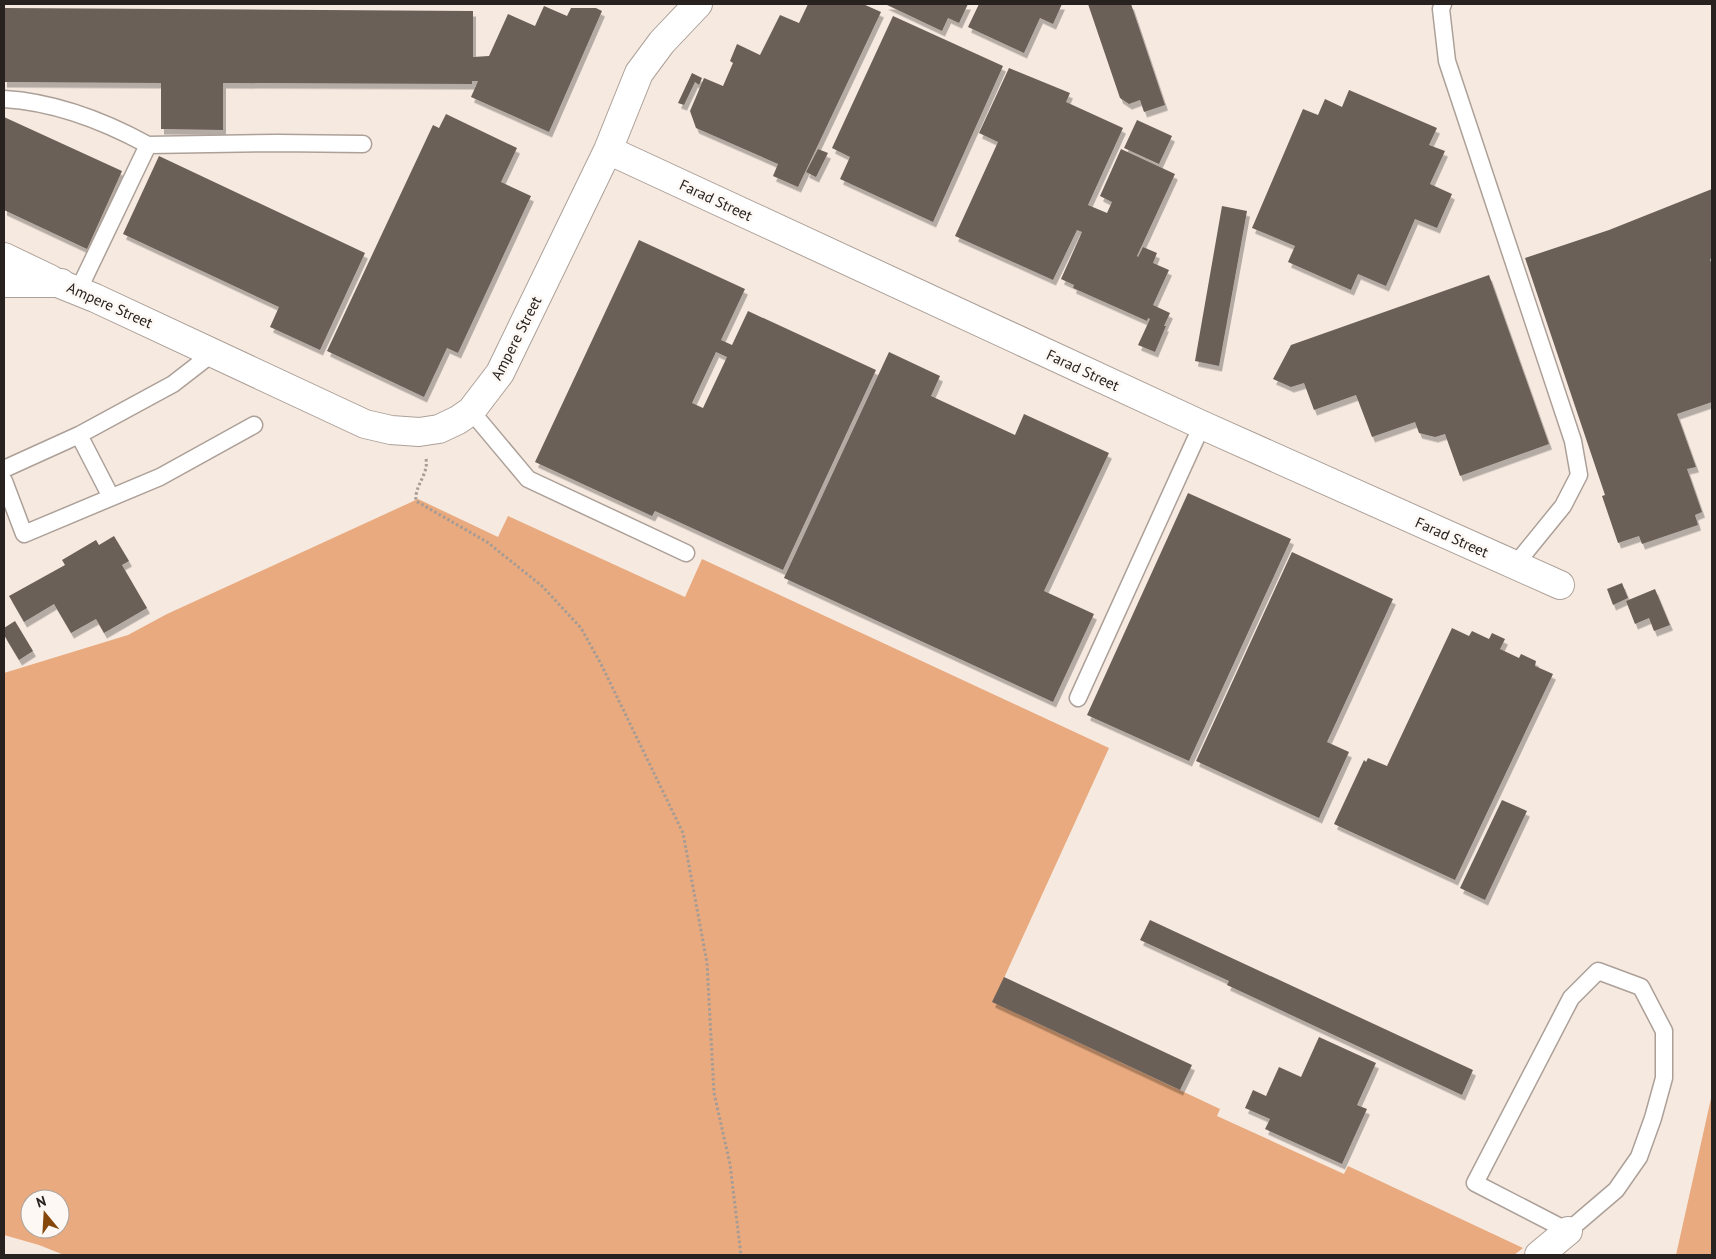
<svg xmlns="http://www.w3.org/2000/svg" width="1716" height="1259" viewBox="0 0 1716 1259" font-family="'PT Sans',sans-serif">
	<defs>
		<filter id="shadow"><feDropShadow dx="3" dy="5.5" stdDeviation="0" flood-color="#0004"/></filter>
	</defs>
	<rect width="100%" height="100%" fill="#f6e9e0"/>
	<path fill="#e8aa7e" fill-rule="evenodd" d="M418,499L498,537L508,516L685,597L702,559L1109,748L993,1002L1220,1109L1217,1116L1344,1174L1348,1166L1523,1248L1514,1255H64L39,1245L4,1235V673L128,635L167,614ZM30,1199H60V1229H30Z
		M1712,1094V1255H1676Z"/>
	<path fill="#6b6058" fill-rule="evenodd" filter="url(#shadow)" d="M808,4H863L881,12L798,187L773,176L778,164L696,128L690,111L704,78L723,86L733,63L730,61L737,44L760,55L780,15L799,23Z
		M885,4H968L959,23L948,18L942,31Z
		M979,4H1062L1053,24L1040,18L1024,53L968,27Z
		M1088,4H1131L1165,105L1144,112L1140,100L1129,104L1120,98Z
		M544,6L567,16L571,8H596L602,11L549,132L471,97L478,81H472V84L223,83V130L161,129V83L4,82V8L473,11V57L489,56L508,14L535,26Z
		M893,16L1003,66L933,222L840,179L850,157L832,148Z
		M1009,68L1070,93L1066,102L1123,128L1088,205L1107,213L1112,202L1100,196L1121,149L1175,174L1137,256L1138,257L1143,247L1157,253L1153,263L1169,270L1153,305L1170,313L1164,326H1166L1155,352L1138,345L1150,319L1148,318L1147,321L1073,288L1074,285L1061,279L1082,232L1077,230L1053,280L955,236L998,142L979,133Z
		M692,73L702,78L699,85L695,82L684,105L678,103Z
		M1349,90L1437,128L1429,145L1445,151L1430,184L1452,194L1437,228L1415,219L1386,286L1358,274L1351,290L1288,262L1295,246L1252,228L1303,109L1318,115L1325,99L1342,107Z
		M446,114L517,148L501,182L531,196L458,353L447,348L424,397L327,351L433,125L439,128Z
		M4,117L122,171L87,249L4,210Z
		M1137,120L1172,136L1159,164L1124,148Z
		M818,149L828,153L816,177L806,172Z
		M159,156L365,253L320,350L270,327L279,307L123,234Z
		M1712,189V258L1710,259L1712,266V402L1677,414L1696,467L1687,469L1702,512L1695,515L1698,525L1642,544L1639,536L1618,543L1602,496L1605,495L1525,258L1609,230Z
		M1222,206L1247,211L1219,366L1195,361Z
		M639,240L745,289L721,340L732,345L748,311L876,370L783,570L655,511L652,516L535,462ZM716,352L727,357L703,408L692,403Z
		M1489,275L1549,444L1460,476L1445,434L1435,437L1419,433L1415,422L1372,437L1356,395L1314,410L1304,383L1291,387L1273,379L1291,345Z
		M889,352L940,376L931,396L1015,435L1024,414L1109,453L1044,591L1094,614L1053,702L784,578Z
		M1188,493L1291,539L1189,761L1087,715Z
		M114,536L129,561L122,565L147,608L104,633L96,619L71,633L54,604L24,622L9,596L65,565L62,560L96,540L99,545Z
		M1292,552L1393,599L1327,742L1349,752L1319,818L1196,761Z
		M1622,583L1628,598L1613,605L1607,589Z
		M1655,589L1670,625L1654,631L1649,618L1635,624L1626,601Z
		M15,621L33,651L19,660L4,635V628Z
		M1452,628L1469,636L1472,631L1489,639L1492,633L1505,639L1500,649L1519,658L1521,654L1536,661L1535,666L1553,674L1455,880L1334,824L1364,760L1366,762L1368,758L1387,766Z
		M1502,800L1527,811L1485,900L1460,888Z
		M1150,920L1473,1070L1462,1095L1227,985L1229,981L1140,940Z
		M1004,977L1192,1065L1180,1090L992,1002Z
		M1319,1037L1376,1063L1357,1105L1367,1109L1342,1164L1265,1129L1270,1119L1245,1108L1253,1090L1266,1096L1279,1067L1301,1077Z"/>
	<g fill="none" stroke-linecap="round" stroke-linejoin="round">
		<defs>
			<path id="lane" d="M1443,4L1441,9L1447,61L1573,441L1579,475L1563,506L1515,565
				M4,99C55,102 104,121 148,145
				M78,291L148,145L278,143L363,144
				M471,411L528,479L686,553
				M79,435L111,497
				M4,469L79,435L173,384L213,353
				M4,481L24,534L160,477L254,425
				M1078,698L1202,425
				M1598,971L1641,987L1664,1031V1078L1653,1118L1639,1157L1616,1190L1568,1231L1475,1183L1571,998Z"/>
			<path id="street" d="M608,150L1202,425L1560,585
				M38,275L95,298L365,424L391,430L419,432L439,429L458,420L471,411L500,373L608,150L639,73L662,42L698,4
				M1539,1255L1568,1231"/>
			<path id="secondary" d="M4,257L50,279
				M4,283H61"/>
		</defs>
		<use href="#lane" stroke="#aca098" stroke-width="19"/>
		<use href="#street" stroke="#aca098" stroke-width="30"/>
		<use href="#secondary" stroke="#aca098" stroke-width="30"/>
		<path stroke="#a69c95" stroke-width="3" stroke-dasharray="2.5 2.5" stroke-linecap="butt" d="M426,459C429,474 414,486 416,501L487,542L542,586L581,628L601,664L683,833L707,963L714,1093L730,1164L741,1255"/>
		<use href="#lane" stroke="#fff" stroke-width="16"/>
		<use href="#street" stroke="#fff" stroke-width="28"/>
		<use href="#secondary" stroke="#fff" stroke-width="28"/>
	</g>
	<g text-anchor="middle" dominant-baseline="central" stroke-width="5" stroke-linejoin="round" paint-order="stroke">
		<g font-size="15" fill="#27221f" stroke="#fdf8f4">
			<text transform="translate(716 200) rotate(25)">Farad Street</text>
			<text transform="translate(110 305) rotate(24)">Ampere Street</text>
			<text transform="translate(516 338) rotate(-63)">Ampere Street</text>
			<text transform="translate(1083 370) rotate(25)">Farad Street</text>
			<text transform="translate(1452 537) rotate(24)">Farad Street</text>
		</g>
	</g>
	<rect width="1716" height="1259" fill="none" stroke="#27221f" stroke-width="10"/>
	<g transform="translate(45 1214) rotate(342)"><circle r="24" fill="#fdf8f4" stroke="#a7a29f"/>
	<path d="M0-4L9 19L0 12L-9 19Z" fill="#86470b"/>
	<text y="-8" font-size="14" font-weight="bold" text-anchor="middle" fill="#27221f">N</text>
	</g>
</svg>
